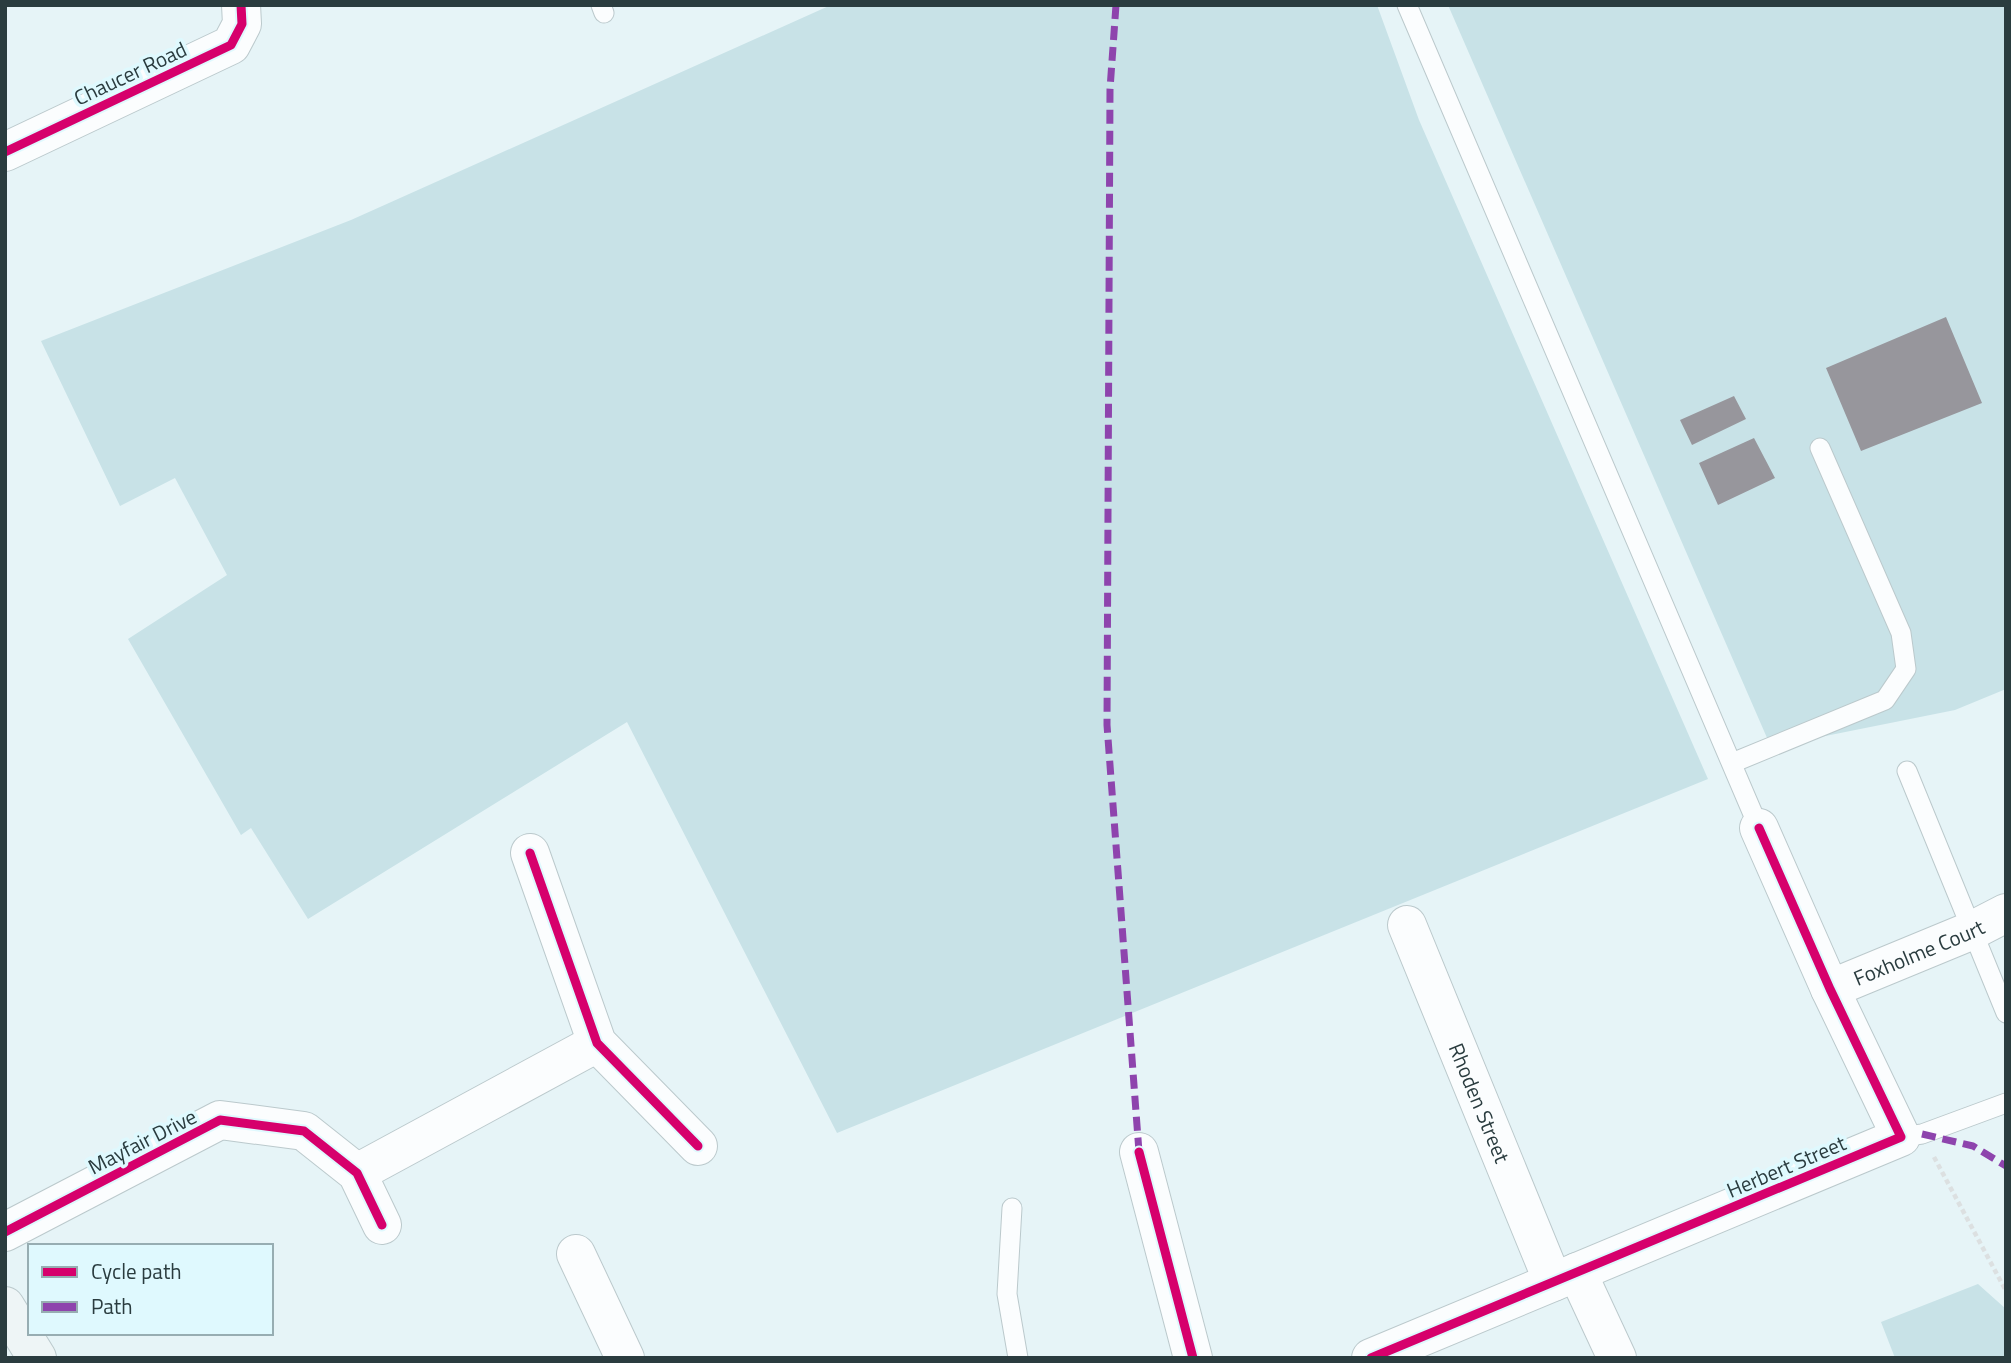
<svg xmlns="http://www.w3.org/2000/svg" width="2011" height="1363" viewBox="0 0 2011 1363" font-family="'Titillium Web',sans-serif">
	<rect width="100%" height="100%" fill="#e6f4f7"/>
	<path fill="#c8e2e7" d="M831,5H1377L1419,120L1708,779L837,1133L627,722L308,919L251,828L241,835L128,639L227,575L175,478L120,506L41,341L351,220Z
		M1448,5H2006V689L1955,710L1771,747Z
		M1978,1284L2006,1309V1358H1895L1881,1322Z"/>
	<path fill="#97969c" d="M1946,317L1982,403L1861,451L1826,368Z
		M1734,396L1746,419L1692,445L1680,420Z
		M1754,438L1775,478L1718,505L1699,463Z"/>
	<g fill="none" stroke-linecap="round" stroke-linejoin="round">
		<defs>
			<path id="lane" d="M601,5L604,13
				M1407,5L1759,828
				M1732,763L1885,700L1906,669L1901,633L1820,448
				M1907,771L2006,1013
				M1901,1137L1922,1134L2006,1103
				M1012,1208L1007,1294L1018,1358"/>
			<g id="street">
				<path d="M5,152L231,45L242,24L241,5"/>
				<path d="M530,853L597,1043L698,1146"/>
				<path id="s1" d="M1407,925L1553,1282"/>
				<path id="s2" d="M1830,989L1973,930L2006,913"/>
				<path d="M1139,1152L1193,1358"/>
				<path d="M357,1173L597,1043"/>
				<path d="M5,1232L220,1120L304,1131L357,1173L382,1225"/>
				<path d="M576,1254L625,1358"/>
				<path d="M1577,1272L1617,1358"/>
				<path d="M1371,1358L1901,1137L1830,989L1759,828"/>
			</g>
			<path id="secondary" d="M5,1306L37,1358"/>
		</defs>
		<use href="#lane" stroke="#bbc9cc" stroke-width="21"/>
		<use href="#street" stroke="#bbc9cc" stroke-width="40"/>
		<use href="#secondary" stroke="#bbc9cc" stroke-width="40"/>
		<path stroke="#dce0e1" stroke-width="4.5" stroke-dasharray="5 3.5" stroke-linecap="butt" d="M1934,1157L2006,1291"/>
		<use href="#lane" stroke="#fbfdfe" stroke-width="19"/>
		<use href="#street" stroke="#fbfdfe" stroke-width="38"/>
		<use href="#secondary" stroke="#eef5f6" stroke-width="38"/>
		<path stroke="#8e44ad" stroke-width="7" stroke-dasharray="14 7" stroke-linecap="butt" d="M1116,5L1110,89L1107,725L1139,1152
			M1922,1134L1973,1146L2006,1166"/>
		<defs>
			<path id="cycleway" d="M5,152L231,45L242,24L241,5
				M530,853L597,1043L698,1146
				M1139,1152L1193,1358
				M5,1232L220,1120L304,1131L357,1173L382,1225
				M1371,1358L1901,1137L1830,989L1759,828"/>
		</defs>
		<use href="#cycleway" stroke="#dff9fe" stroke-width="13"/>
		<use href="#cycleway" stroke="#d6006c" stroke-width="9"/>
	</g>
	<g text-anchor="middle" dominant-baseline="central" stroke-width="7" stroke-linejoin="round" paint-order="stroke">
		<g font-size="21" fill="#2a3c3f" stroke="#dff9fe">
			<text transform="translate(130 73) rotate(-25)">Chaucer Road</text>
			<text stroke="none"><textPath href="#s2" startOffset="96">Foxholme Court</textPath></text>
			<text stroke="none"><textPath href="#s1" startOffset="192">Rhoden Street</textPath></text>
			<text transform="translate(142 1141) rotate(-27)">Mayfair Drive</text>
			<text transform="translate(1786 1166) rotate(-23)">Herbert Street</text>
		</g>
	</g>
	<rect width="2011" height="1363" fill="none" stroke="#2a3c3f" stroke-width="14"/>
	<rect x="28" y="1244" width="245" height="91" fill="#dff9fe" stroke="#97adb2" stroke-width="2"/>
	<rect x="42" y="1267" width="35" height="10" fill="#d6006c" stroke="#97adb2" stroke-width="2"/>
	<text x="91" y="1279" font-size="21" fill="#2a3c3f">Cycle path</text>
	<rect x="42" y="1302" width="35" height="10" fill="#8e44ad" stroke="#97adb2" stroke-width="2"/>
	<text x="91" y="1314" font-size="21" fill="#2a3c3f">Path</text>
</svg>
